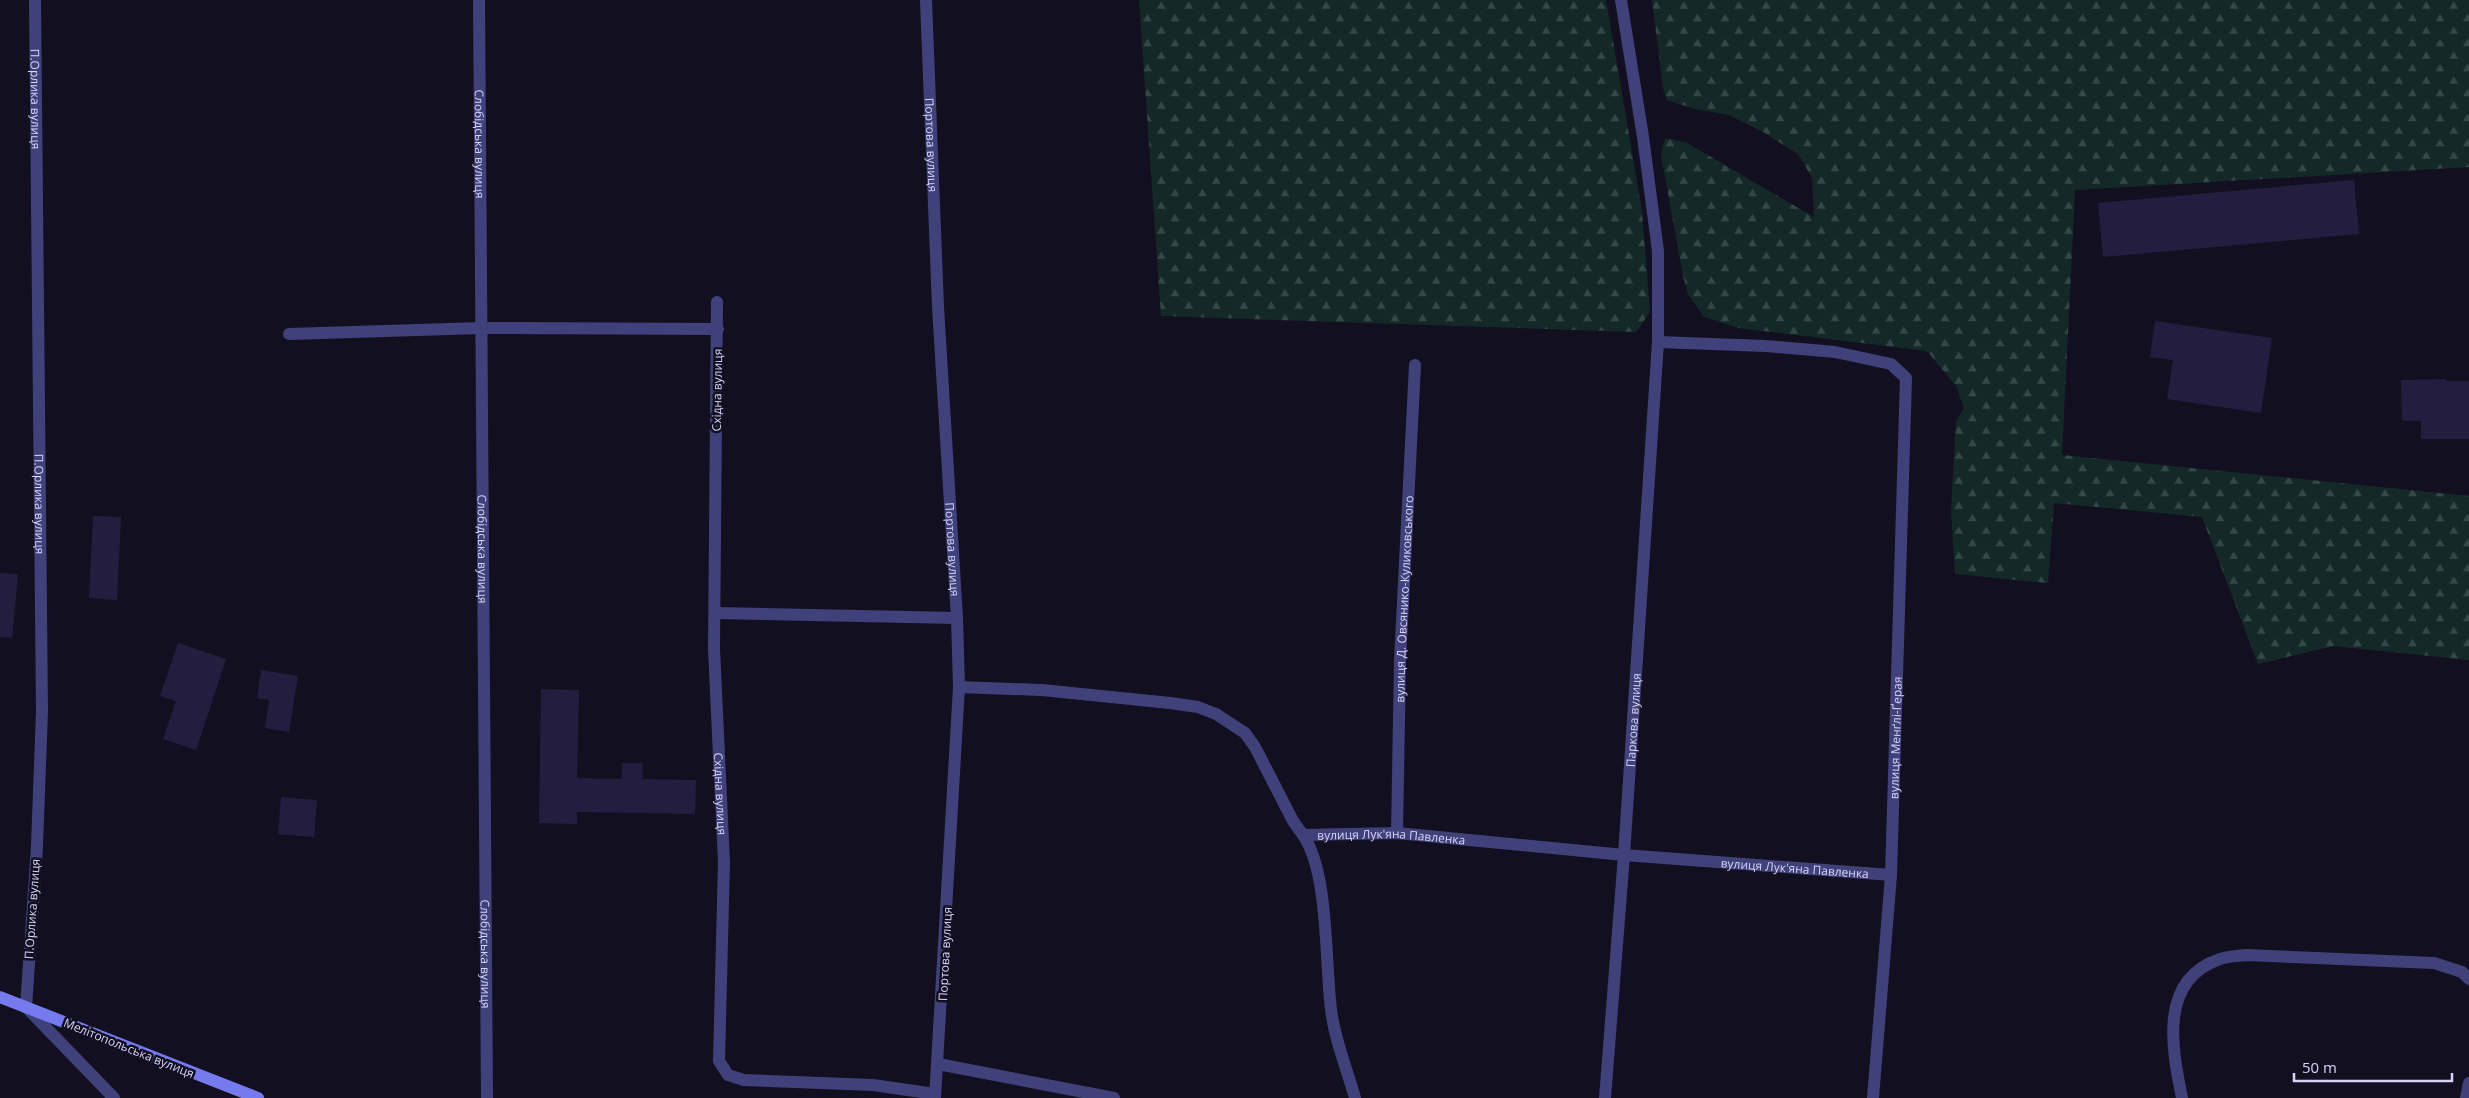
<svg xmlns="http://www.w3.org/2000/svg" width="2469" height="1098" viewBox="0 0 2469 1098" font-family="'Open Sans',sans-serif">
	<defs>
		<pattern id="forest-firs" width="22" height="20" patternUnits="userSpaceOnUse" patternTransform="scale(1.25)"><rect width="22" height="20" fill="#142927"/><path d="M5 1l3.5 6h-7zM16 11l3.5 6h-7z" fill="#354747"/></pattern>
	</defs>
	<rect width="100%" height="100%" fill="#121020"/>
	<path fill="url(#forest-firs)" d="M1139,0H1606L1642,211L1650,312L1636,332L1161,316Z
		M1652,0H2469V167L2075,190L2062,455L2469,496V660L2334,646L2258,664L2202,517L2054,503L2048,583L1955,574L1951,510L1956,421L1964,408L1956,386L1927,351L1738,328L1704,317L1688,294L1683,276L1661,155L1665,138L1687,143L1814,217L1812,178L1798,154L1763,132L1729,115L1695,109L1667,100L1663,88Z"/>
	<path fill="#231e3f" d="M2354,180L2359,234L2103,257L2098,203Z
		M2155,321L2272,338L2261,413L2167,399L2173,360L2150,357Z
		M2446,379V381H2469V439H2421V421H2402L2401,380Z
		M93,516L121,517L117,600L89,598Z
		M0,573L18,574L12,638L0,637Z
		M178,643L226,659L196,750L163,739L176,701L160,696Z
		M261,670L298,676L289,732L265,728L269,700L257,698Z
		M541,689L579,690L577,778L622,779V763H643L642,779L696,780L695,814L577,812V824L539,823Z
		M281,797L317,800L314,837L278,834Z"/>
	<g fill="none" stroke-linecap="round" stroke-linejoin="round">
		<path stroke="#40417a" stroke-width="12" d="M289,334L481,328L718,329
			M1658,342L1766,346L1835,352L1891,364L1906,378
			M2182,1098C2172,1048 2158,980 2220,959C2228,956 2238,956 2246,955L2434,963L2462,972L2469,979
			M2466,1098L2469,1083"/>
		<g stroke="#40417a" stroke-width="12">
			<path id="s1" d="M479,0L487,1098"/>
			<path id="s2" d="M926,0L938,307L957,618L959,687L935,1098"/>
			<path id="s3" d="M717,302L714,649L724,862L719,1061L728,1075L744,1080L873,1085L935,1094"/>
			<path d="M716,613L957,618"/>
			<path id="s4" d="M959,687L1042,690L1170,703L1198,707L1216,714L1245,733L1255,747L1293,821L1303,835L1397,833L1624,855L1891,875"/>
			<path id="s5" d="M1397,833L1400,661L1415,365"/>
			<path d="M1303,835C1329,872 1325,963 1331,1009C1334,1038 1347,1069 1355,1098"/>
			<path d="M938,1064L1114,1098"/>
			<path id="s6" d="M1605,1098L1624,855L1658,342V251L1643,137L1621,0"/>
			<path id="s7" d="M1873,1098L1891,875L1906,378"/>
		</g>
		<path stroke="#40417a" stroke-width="12" id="s8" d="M35,0L42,711L37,846L26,1007L114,1098"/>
		<path stroke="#767aef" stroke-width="12" d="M0,997L258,1098"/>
	</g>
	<g text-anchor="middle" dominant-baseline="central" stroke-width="5" stroke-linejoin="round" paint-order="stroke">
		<g font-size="12" fill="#d6d4fa" stroke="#121020">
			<text stroke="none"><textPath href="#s8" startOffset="99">П.Орлика вулиця</textPath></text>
			<text stroke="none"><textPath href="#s1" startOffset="144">Слобідська вулиця</textPath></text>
			<text stroke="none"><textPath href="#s2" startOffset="145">Портова вулиця</textPath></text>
			<text transform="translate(717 390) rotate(-89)">Східна вулиця</text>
			<text stroke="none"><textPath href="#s8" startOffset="504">П.Орлика вулиця</textPath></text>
			<text stroke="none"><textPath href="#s1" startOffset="549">Слобідська вулиця</textPath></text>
			<text stroke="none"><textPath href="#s2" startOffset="550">Портова вулиця</textPath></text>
			<text stroke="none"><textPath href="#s5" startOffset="234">вулиця Д. Овсянико-Куликовського</textPath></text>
			<text stroke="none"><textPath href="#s6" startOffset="379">Паркова вулиця</textPath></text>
			<text stroke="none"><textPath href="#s7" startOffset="361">вулиця Менґлі-Ґерая</textPath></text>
			<text stroke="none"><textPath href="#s3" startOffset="492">Східна вулиця</textPath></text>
			<text stroke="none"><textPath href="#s4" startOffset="500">вулиця Лук'яна Павленка</textPath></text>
			<text stroke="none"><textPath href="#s4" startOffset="905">вулиця Лук'яна Павленка</textPath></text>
			<text transform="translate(32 909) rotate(-86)">П.Орлика вулиця</text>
			<text stroke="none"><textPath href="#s1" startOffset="954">Слобідська вулиця</textPath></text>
			<text transform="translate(945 954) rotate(-87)">Портова вулиця</text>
			<text transform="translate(129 1048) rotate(22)">Мелітопольська вулиця</text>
		</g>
	</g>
	<path d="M2294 1073v8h158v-8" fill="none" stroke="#d6d4fa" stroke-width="2.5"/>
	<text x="2302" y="1073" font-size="15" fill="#d6d4fa" stroke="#121020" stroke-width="4" paint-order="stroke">50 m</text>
</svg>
